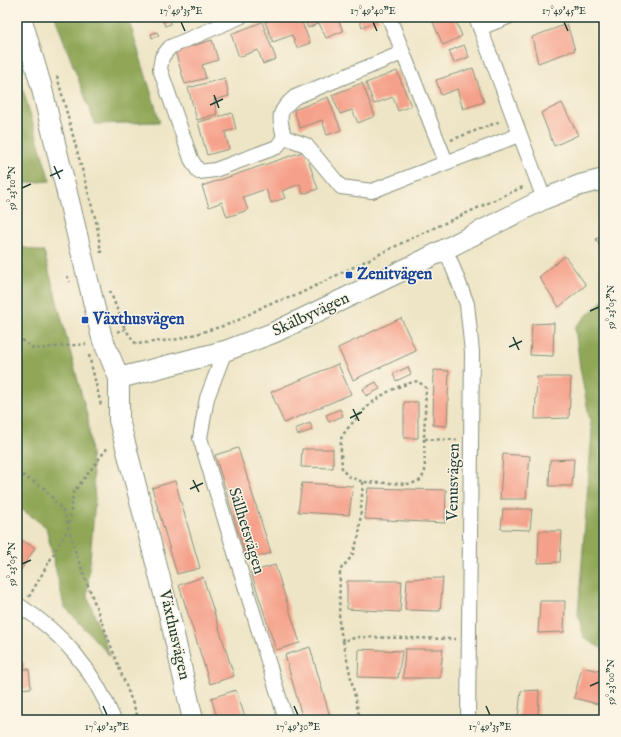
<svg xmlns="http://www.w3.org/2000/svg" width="621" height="737" viewBox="0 0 621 737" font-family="'IM FELL English',serif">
	<rect width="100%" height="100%" fill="#fcf5e5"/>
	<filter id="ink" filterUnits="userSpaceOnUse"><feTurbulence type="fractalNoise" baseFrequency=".025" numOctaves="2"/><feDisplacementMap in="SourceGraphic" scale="8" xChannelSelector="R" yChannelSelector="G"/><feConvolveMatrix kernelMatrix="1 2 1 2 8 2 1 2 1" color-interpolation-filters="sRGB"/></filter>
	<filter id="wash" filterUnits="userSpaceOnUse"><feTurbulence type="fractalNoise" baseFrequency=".012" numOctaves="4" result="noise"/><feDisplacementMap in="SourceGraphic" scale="16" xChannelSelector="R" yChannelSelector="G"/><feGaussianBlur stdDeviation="0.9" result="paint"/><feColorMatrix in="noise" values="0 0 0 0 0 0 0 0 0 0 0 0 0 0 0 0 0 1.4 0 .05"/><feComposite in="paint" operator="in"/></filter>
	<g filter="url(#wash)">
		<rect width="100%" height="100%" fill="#eee5c6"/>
		<path fill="#90a759" stroke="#587246" d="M55,17H128L160,122L95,124Z
			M17,70L50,181L17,184Z
			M17,246L44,252L88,419L95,499L87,596L110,656L64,606L46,527L17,506Z
			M604,299V650L584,638L578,614L592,432L580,368L575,327Z"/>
		<g id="blocks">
			<path fill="#f5a08a" d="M278,17H300L310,43L297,48L292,35L273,42L265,22Z
				M303,17H337L343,31L326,38L319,23L308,28Z
				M358,17H378L379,20L362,27Z
				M434,17H454L462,36L443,45L431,18Z
				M169,18L171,24L165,26L163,21Z
				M262,22L276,59L263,64L258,50L239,57L231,34Z
				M567,24L575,50L538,63L532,37Z
				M157,32L159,36L152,38L151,34Z
				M212,40L218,60L202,65L206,78L185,84L175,51Z
				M464,45L469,57L454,63L449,51Z
				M473,68L484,102L463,109L457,89L441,95L436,80Z
				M397,71L411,106L398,111L393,97L374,104L366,83Z
				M225,78L229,96L214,100L217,114L197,120L188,88Z
				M362,83L375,116L358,123L352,110L340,114L332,95Z
				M328,97L341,130L327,135L322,120L300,128L294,110Z
				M562,103L578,135L554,146L541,113Z
				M232,113L236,129L225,132L229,149L207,155L198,122Z
				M305,151L318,189L303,194L300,184L282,191L285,198L271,203L266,189L243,197L248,210L227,217L222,202L209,207L202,186Z
				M604,235V255L596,239Z
				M565,256L586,285L559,307L539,277Z
				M401,318L416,351L353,380L338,348Z
				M554,323L553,356L530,355L532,324Z
				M338,364L351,394L284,423L271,392Z
				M408,367L411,374L396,381L393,374Z
				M434,370L449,371L447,426L433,425Z
				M537,377H571L569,418L535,419Z
				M376,382L380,389L366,396L363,389Z
				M404,402H418V438H404Z
				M340,409L343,416L329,422L326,415Z
				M310,423L312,430L298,435L295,429Z
				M238,448L271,553L247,560L215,455Z
				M302,449H333V468L301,467Z
				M503,454L530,456L526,499H500Z
				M574,459L572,486H549L550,460Z
				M175,481L200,568L177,574L152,488Z
				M302,483L353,486L349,515L298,512Z
				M368,488L446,490L445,523L365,519Z
				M503,509H532L530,530L501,529Z
				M539,531H562L560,562L538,563Z
				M17,537L35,548L17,576Z
				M275,565L300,643L276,650L251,572Z
				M203,577L234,676L210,684L179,585Z
				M443,578L440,611L405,610L407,579Z
				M347,581H402L400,612L347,609Z
				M540,601H565L564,632L538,633Z
				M310,647L331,720H303L285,655Z
				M359,649L402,651L398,678L358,677Z
				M405,649H443L440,678H403Z
				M17,662H24V669H29L31,688L17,689Z
				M582,667L604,672V686L598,704L574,698Z
				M236,690L246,720H218L211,698Z
				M539,690L538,719L518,718L521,691Z"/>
		</g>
	</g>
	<g filter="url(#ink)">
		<use href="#blocks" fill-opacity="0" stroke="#86917d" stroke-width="1"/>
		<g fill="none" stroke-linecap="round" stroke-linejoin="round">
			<defs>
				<path id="street" d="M240,17L170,47L162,57L160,69L191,159L199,172L215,170L277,147L284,137C279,116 277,112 295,97L402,53
					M389,17L446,162
					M476,17L544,199
					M480,28L508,17
					M284,137L306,145L341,187L372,191L519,135
					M443,250L450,260L467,304L472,352L468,720
					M225,351L207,398L200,438L286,720
					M17,604C63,633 93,669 114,720"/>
				<path id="secondary" d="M21,17L41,85L102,338L119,378V420L170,617L193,720
					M119,378L225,351L273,333L418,263L544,199L580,185L604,179"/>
			</defs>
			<use href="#street" stroke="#86917d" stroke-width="16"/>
			<use href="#secondary" stroke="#86917d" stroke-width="22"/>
			<path stroke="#86917d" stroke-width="2.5" stroke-dasharray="3 3" stroke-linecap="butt" d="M57,76L97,225L101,253
				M451,140L501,121
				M67,276L70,282
				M110,291L125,329
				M117,332L125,329L136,344L179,339L233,323L268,304L295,296L408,240L525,186
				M17,336L34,349L86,344
				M89,355L101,405
				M424,439L425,471L421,480L411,484L363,482L350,477L342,470C342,463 340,445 341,439C343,433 350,426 354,421C372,400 390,387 418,381L426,388L424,439L457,440
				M17,472L44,488L64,512L76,554L139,720
				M363,482L359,535L352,556L340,570L339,625L343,641L358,637L456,639
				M29,597L69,527L73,493L108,447
				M343,641L360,720"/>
			<use href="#street" stroke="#fff" stroke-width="14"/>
			<use href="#secondary" stroke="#fff" stroke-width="20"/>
		</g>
	</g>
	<path fill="none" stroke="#1f3d34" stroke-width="1.5" d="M181,22L185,31M373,22L377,31M564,22L568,31M214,95L219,108M210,105L223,99M54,166L60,179M50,176L63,170M22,188L31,184M590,311L599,307M513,337L519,350M509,347L522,341M353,409L359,421M350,418L362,412M193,480L199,492M190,489L203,483M22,564L31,560M590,686L599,682M103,706L107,715M294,706L298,715M486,706L490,715"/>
	<g fill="#1a4fb4" stroke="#fcf5e5" stroke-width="1.5">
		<rect x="345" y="271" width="8" height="8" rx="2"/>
		<rect x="81" y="316" width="8" height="8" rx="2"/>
	</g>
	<g text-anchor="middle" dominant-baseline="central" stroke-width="3" stroke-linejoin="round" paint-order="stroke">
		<g font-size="16" font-weight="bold" fill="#164399" stroke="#fcf5e5" text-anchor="start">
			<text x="357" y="275">Zenitvägen</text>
			<text x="93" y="320">Växthusvägen</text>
		</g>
		<g font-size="16" fill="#1f3d34" stroke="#fcf5e5">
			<text transform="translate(311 315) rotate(-25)">Skälbyvägen</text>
			<text transform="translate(454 482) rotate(-89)">Venusvägen</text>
			<text transform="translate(246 531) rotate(73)">Sällhetsvägen</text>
			<text transform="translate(174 635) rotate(77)">Växthusvägen</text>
		</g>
	</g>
	<rect width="621" height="737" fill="none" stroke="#fcf5e5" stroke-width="44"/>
	<rect x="22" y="22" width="577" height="693" fill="none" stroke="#1f3d34" stroke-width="1.5"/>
	<g font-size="10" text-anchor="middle" fill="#1f3d34">
		<text x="181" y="14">17°49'35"E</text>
		<text x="373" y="14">17°49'40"E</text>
		<text x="564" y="14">17°49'45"E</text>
		<text transform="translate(11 188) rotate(-90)" y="4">59°23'10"N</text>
		<text transform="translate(610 307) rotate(-90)" y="4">59°23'05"N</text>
		<text transform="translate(11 564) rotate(-90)" y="4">59°23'05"N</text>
		<text transform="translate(610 682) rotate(-90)" y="4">59°23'00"N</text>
		<text x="107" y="730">17°49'25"E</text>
		<text x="298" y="730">17°49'30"E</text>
		<text x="490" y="730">17°49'35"E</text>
	</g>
</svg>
